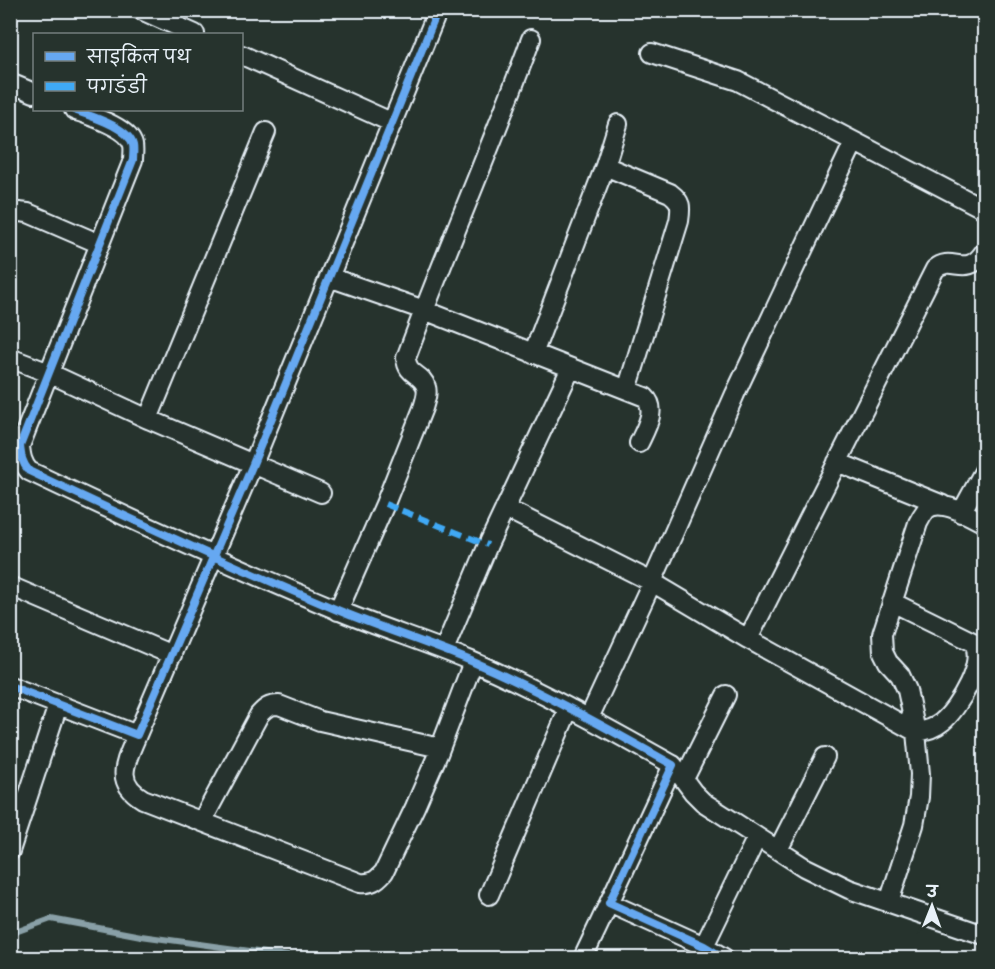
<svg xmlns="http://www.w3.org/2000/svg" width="995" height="969" viewBox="0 0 995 969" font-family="'Balsamiq Sans','Playpen Sans Deva',sans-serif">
	<rect width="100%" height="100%" fill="#26332d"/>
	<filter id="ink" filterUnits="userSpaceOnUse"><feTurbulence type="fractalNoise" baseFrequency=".0167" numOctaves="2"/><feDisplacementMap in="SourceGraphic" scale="12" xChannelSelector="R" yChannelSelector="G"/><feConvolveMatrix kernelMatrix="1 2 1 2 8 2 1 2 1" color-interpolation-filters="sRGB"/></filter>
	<g filter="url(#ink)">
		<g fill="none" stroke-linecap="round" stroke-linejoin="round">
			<path stroke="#89a0a7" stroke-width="6" d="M10,934L51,919L141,936L302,958"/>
			<defs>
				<path id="minor" d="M141,10L195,34
					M652,53L738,81L984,209
					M242,55L393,123
					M10,83L34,93
					M74,110C90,116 129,127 133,145C134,150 133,155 133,160L20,446C21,456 22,463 29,471C130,519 232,566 335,609C380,628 426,642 471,661C541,691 607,728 673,765L609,903L704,946L724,958
					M605,166L670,193C682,202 681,207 679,221L627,390
					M10,213L19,212L28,213L100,244
					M329,277L424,310L645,397C658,409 645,430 639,443
					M533,354L605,166L618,124
					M10,358L49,373L148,419L321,493
					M148,419L266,132
					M837,462L943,505
					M505,508L652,582L748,639L916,732C925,731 935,728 942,722C958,709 987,661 973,642L892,602
					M961,513L984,471
					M10,586L172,655
					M338,611L385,504L423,408C425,401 428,393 426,387C422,373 407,376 406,358C446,250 492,146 531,39
					M748,639L935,269C952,254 966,279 984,252
					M444,650L488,545L571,368
					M10,686L137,735L253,464L438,10
					M589,718L652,582L735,394L854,142
					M137,735C126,762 113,781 143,799L360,883C371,884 376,881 384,872L415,807L438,754L473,662
					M673,765L693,792L703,802L804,867L849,889L984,935
					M684,779L726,695
					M202,821L259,715C265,708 269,705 279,705L320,721L440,748
					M778,850L825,757
					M10,851L58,705
					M489,895L569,708
					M889,902L914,825L919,797L920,774L916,732L907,690L900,675L888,662L883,652L882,634L918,523C920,519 923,514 926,510C940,497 970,516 984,523
					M704,946L757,837
					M583,958L609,903"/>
			</defs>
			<use href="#minor" stroke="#e8f1f8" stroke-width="22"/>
			<use href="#minor" stroke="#26332d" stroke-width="18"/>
			<path stroke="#3fa9f5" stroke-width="6" stroke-dasharray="12 6" stroke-linecap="butt" d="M385,504L488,545"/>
			<defs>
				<path id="cycleway" d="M74,110C90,116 129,127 133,145C134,150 133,155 133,160L20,446C21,456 22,463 29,471C130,519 232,566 335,609C380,628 426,642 471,661C541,691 607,728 673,765L609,903L704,946L724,958
					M10,686L137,735L253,464L438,10"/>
			</defs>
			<use href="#cycleway" stroke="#26332d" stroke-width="11"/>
			<use href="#cycleway" stroke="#66a8f1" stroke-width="8"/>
		</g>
	</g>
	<rect width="995" height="969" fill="none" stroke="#26332d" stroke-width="36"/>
	<rect x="18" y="18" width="959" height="933" fill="none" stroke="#e8f1f8" stroke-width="2" filter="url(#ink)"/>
	<rect x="33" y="33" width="210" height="78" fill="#26332d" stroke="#747f7e" stroke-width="1.5"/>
	<rect x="45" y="52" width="30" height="9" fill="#66a8f1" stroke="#747f7e" stroke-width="1.5"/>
	<text x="87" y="63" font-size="18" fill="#e8f1f8">साइकिल पथ</text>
	<rect x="45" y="82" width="30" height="9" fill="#3fa9f5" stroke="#747f7e" stroke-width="1.5"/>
	<text x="87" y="93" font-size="18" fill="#e8f1f8">पगडंडी</text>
	<g transform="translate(932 906) rotate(1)" stroke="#26332d" stroke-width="4.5" paint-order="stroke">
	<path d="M0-4.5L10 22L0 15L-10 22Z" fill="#e8f1f8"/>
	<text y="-9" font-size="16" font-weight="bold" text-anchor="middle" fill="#e8f1f8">उ</text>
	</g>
</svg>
